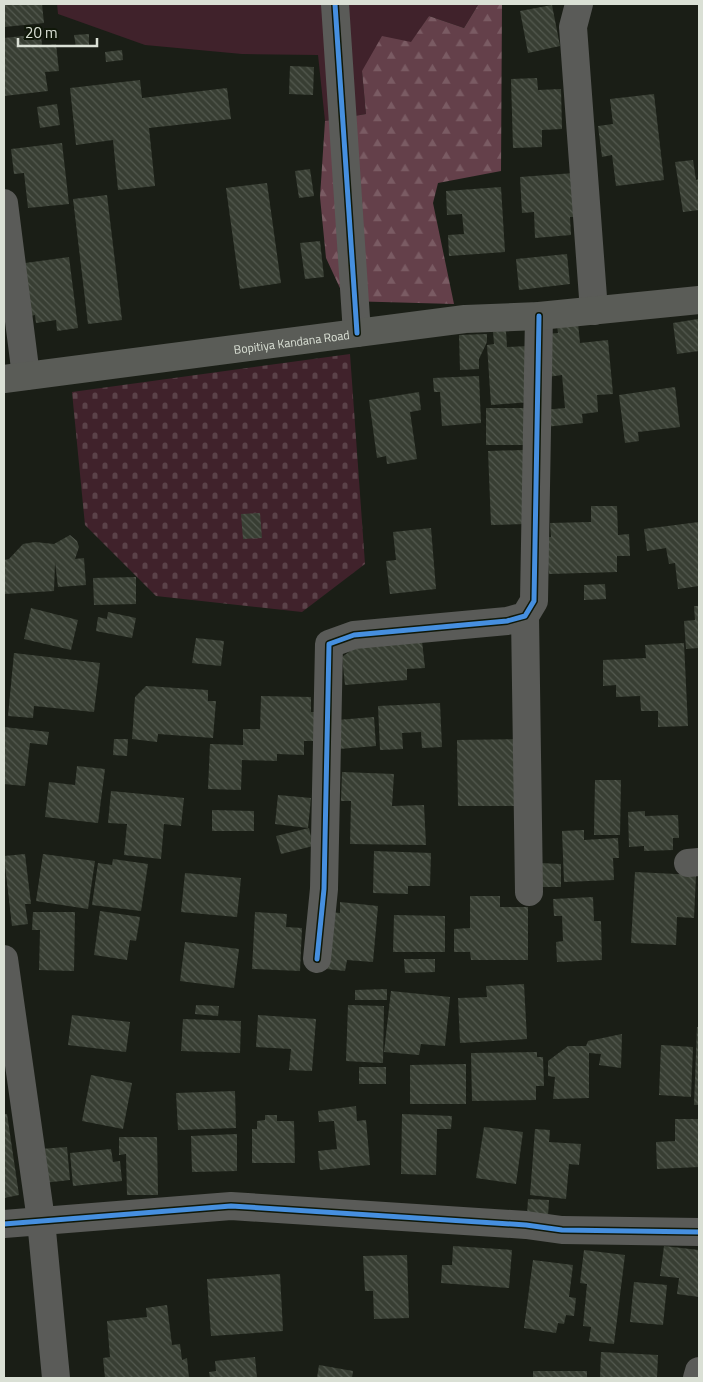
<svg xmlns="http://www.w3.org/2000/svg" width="703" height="1382" viewBox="0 0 703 1382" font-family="'Titillium Web',sans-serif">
	<defs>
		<pattern id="forest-firs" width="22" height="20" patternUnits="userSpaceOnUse" patternTransform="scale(1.25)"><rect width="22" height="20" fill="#64404a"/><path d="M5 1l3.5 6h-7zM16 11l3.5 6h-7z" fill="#7a5b63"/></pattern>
		<pattern id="cemetery-stones" width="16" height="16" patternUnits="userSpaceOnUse" patternTransform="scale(1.25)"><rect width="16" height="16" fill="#40222b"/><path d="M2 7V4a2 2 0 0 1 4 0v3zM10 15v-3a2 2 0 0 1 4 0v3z" fill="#5b4249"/></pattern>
		<pattern id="building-back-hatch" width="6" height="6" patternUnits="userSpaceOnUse" patternTransform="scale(1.25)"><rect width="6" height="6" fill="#383e33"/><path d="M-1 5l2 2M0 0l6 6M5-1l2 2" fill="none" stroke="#545a50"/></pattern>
	</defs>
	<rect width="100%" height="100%" fill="#1a1e16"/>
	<path fill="#40222b" d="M57,4H471L478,5L464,28L429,16L412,42L362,71L366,114L325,121L318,55L242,54L145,45L58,14Z"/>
	<path fill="url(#forest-firs)" d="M471,4H502L501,171L438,183L433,203L454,304L346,301L326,258L320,197L325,121L366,114L362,71L382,36L411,42L429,16L464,28L478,5Z"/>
	<path fill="url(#cemetery-stones)" d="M350,354L365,564L302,612L156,596L85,525L72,392Z"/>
	<path fill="url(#building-back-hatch)" d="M4,4H42L44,23L4,27Z
		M552,5L560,46L528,53L520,11Z
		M41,34L42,46L56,44L59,71L45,72L48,91L4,96V38Z
		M89,34V45L76,47L74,35Z
		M122,50L123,60L106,62L105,52Z
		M290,66L314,67L313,95L289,94Z
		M537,78L538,90L561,89L562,129L542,130V147L513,148L511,79Z
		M140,80L142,98L227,88L231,119L149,128L155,186L118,190L113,140L76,145L70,88Z
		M654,94L664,180L616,186L612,155L602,157L598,126L613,124L610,99Z
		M57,104L60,125L40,128L37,107Z
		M62,143L69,204L28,208L24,173L14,174L11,149Z
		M693,160L696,180L699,179V210L683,212L675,162Z
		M310,169L314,196L299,198L295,171Z
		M574,173L577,217H570L571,235L535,238L534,212L522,213L520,177Z
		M267,183L281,283L240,289L226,188Z
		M501,187L505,252L449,256L448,235L464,234L462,214L447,215L446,191Z
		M107,195L122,320L88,324L73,199Z
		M320,241L324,277L305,279L300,243Z
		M567,254L570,284L519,290L516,259Z
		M69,257L78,328L57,331L56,320L36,323L35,315L25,317L18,264Z
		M698,319L699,351L677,354L673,323Z
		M578,323L580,343L608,340L613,394L597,395L598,412L582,414L583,423L545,427L543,410L565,408L562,375L547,377L545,334L558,333L557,326Z
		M493,331H506L507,347L528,346L531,402L491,405L487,345L494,344Z
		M487,334V342L479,359V369L460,370L459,335Z
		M479,376L481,423L442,426L440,392H434L433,378Z
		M675,387L680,427L638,432L639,441L625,443L619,395Z
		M419,392L421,410L410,412L417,459L387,464L386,456L377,458L369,400Z
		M486,408H529V445H486Z
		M523,450L526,524L491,525L488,451Z
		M591,506H617L618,535L629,534L630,556H617V572L549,574L548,563L538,537H551L550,523L591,522Z
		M260,513L262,538L243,539L241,514Z
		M699,522V586L678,589L675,563L669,564L666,548L647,551L644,529Z
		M431,528L436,589L390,594L386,561L396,560L393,532Z
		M70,535L77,541L79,547L75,559L84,558L86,585L58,587L55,562L54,591L4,594V560L9,559L23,544L35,542L54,544Z
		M136,577V604L94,605L93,578Z
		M605,584L606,599L584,600V585Z
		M694,606H699L698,648L686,649L684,621L695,620Z
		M31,608L78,620L71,650L24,639Z
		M108,612L136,618L132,638L96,631L98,617L107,619Z
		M196,638L224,641L221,666L192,663Z
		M422,641L425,668L407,669V680L345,685L342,657L357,646Z
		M684,643L688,726L658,727V711H641L640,696L616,697V685L603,686V660L646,658L645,645Z
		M14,653L100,663L94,712L34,706L33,718L8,716Z
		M146,686L208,690V701H216L213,738L158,734L157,742L132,739L135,697Z
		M261,696L311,697V712H321L320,741H304V755L277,754V761L242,760L241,790L208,789L210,744L243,745V729H260Z
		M440,703L442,747L422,748L421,732L402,733L403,749L380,750L378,706Z
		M374,717L376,746L339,749L337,720Z
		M4,727L49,732L47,745L30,743L25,786L4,784Z
		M114,739H128L127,756L113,755Z
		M519,739V806H458L457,740Z
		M77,766L105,769L98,823L45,817L49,782L75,785Z
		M342,772L394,774L392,806L424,805L426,845L350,844L351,801H341Z
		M595,780H621L620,835H594Z
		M111,791L184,798L181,826L164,824L161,859L124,855L127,824L108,823Z
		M278,795L311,798L308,828L275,824Z
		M212,810L254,811V831H212Z
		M645,811V816L678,815L679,838H673V850L644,851V846L629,847L628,812Z
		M309,828L313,846L281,854L276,836Z
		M584,830V840L618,838L619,858H613L614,880L564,882L562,831Z
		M374,851L431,853L430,886H408V894L373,893Z
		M25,854L31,904H25L28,924L12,926L4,856Z
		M43,854L95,861L88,909L36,901Z
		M113,859L148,864L141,911L92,905L98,863L112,865Z
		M540,863L561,864V887H540Z
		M635,872L696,875L694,918L677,917L676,945L631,943Z
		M185,873L241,878L237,917L181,912Z
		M470,896H500V907H528V960H471L470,952H454V929L470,928Z
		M593,897L594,921H601L602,960L557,962L556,942L563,941L562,916H554L553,899Z
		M340,902L378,906L373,962L347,960L345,971L326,969L331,912L340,913Z
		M100,911L140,917L136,941L130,940L127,960L94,955Z
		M33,912H75L74,971L39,970L40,930H32Z
		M255,912L287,914L286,927L302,928L300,971L252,969Z
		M394,915L445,916V952H393Z
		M185,942L239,949L234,988L180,981Z
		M404,959H435V972L405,973Z
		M524,984L527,1039L460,1043L458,998L487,997L486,986Z
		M387,989V1000H355V990Z
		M391,991L450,997L445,1046L421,1044L419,1055L384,1052Z
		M196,1005L219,1006L218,1016L195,1014Z
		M348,1005L384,1006L383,1063L346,1061Z
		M72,1015L130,1022L126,1052L68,1045Z
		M258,1015L316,1019L312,1071L289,1070L291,1049L256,1047Z
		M183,1019L241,1021L240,1053L181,1051Z
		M697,1027H699V1105H694Z
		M622,1034L621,1068L599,1065L601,1054L589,1053V1098L553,1099L555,1077L548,1076V1061L568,1046H586L588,1041Z
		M661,1045L693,1047L691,1097L659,1095Z
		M537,1052V1057H543L544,1086H536V1100L472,1101L471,1053Z
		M466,1064V1104H410V1065Z
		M359,1067H386V1084H359Z
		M91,1075L132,1083L123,1129L82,1121Z
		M235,1091L236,1128L178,1130L176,1093Z
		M356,1106L357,1121L366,1120L370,1165L320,1170L318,1151L337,1149L334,1121L319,1122L318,1111Z
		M4,1114H7L19,1195L4,1198Z
		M402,1114L452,1116L451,1129H437L436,1175L401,1174Z
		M265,1115H277V1121H294L295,1163H252V1129H257V1121L265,1120Z
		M675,1119H699V1167L657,1169L656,1142L675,1141Z
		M484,1127L523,1132L516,1184L476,1178Z
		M535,1129L550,1130L549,1142L581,1144L579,1165L569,1164L566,1199L530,1195Z
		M237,1134V1171L192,1172L191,1136Z
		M119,1137H157L158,1195H127L126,1154L119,1155Z
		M67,1147L70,1180L43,1183L40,1149Z
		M111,1149L113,1162L120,1161L122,1181L73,1186L70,1153Z
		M528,1199L549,1200L548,1216L527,1215Z
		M453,1246L512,1250L509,1288L441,1283L442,1265H452Z
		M664,1246L699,1250V1297L677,1294L679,1278L660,1276Z
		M584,1250L625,1255L614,1344L589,1341L591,1327L583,1326L587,1284L580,1283Z
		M407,1255L409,1318L374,1319L373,1291H365L363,1256Z
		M533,1260L573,1265L569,1297L576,1298L574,1316L566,1315L564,1324L558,1323L556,1333L524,1328Z
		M280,1274L283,1331L211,1336L207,1279Z
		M634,1282L667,1285L663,1325L630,1322Z
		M167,1305L172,1345L180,1344L182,1360L187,1358L189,1378H105L103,1358L110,1357L107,1321L147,1317L146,1308Z
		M601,1352L658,1355L657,1378H600Z
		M255,1357L257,1378H210L209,1372L216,1371L215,1361Z
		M319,1365L353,1371L352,1378H317Z
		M533,1371H587V1378H533Z"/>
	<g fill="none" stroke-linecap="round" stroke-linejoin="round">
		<path stroke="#5a5b58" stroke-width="28" d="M335,4L357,333
			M579,4L573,27L594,311
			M4,203L26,376
			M525,616L529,892
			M688,863L699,862
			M4,959L41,1220L56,1378
			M317,959L324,889L329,644L354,635L507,621L525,616L534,601L539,316
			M4,1224L231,1206L526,1225L562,1230L699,1232
			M697,1378L699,1371"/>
		<path stroke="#5a5c57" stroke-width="28" id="s1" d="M4,379L465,319L539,316L699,300"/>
		<defs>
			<path id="cycleway" d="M335,4L357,333
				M317,959L324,889L329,644L354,635L507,621L525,616L534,601L539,316
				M4,1224L231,1206L526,1225L562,1230L699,1232"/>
		</defs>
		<use href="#cycleway" stroke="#101809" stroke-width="8"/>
		<use href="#cycleway" stroke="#468fdf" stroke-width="5"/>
	</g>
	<g text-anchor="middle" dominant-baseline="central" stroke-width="5" stroke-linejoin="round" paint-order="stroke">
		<g font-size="12" fill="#dae0d5" stroke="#101809">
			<text stroke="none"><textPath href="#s1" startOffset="290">Bopitiya Kandana Road</textPath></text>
		</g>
	</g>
	<rect width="703" height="1382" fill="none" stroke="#dae0d5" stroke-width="10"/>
	<path d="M18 38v8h79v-8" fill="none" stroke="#dae0d5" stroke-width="2.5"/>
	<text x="25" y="38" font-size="15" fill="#dae0d5" stroke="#101809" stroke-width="4" paint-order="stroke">20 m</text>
</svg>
